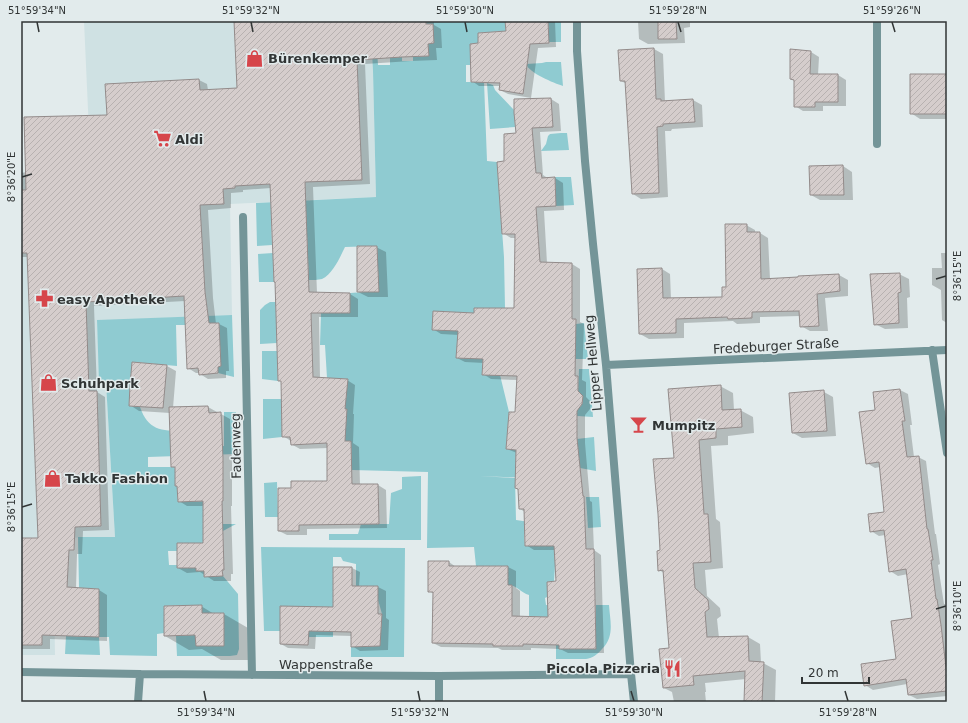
<svg xmlns="http://www.w3.org/2000/svg" width="968" height="723" viewBox="0 0 968 723" font-family="'DejaVu Sans',sans-serif">
	<defs>
		<pattern id="building-hatch" width="6" height="6" patternUnits="userSpaceOnUse"><rect width="6" height="6" fill="#d5cdcc"/><path d="M-1 1l2-2M0 6l6-6M5 7l2-2" fill="none" stroke="#b7b1b0"/></pattern>
	</defs>
	<rect width="100%" height="100%" fill="#e2ebec"/>
	<path fill="#cfe1e3" d="M84,21H370L373,71L376,197L230,204L232,315L97,321L100,382H106L115,537L53,538L55,655H21V130L24,179L91,176Z"/>
	<path fill="#8fcbd1" d="M370,21H375L378,65H390V57H402V61H413V57L429,56L426,21H505L506,31L478,33V43L470,44V65H466V82H484L487,161L497,162L504,257L505,308H474V322L471,336H458L456,358L483,359L482,375H500L509,412L506,449L530,451L532,478L479,476L515,478L516,520L530,522L531,534H524L525,546H560L555,566L554,581L547,597L545,598L546,605H559V649H596V605H609C610,621 615,636 602,649C598,654 593,658 586,659H556V643L533,617L529,616V595C521,593 517,585 508,585V566H476L474,547L427,548L428,472L352,470L351,441H327L346,427V409L282,410V437L263,439V399H326L346,400L347,379L327,378L325,345H320L321,313H350V293L379,291L377,246L345,247C340,257 333,274 322,279C318,280 313,280 309,280L306,212L271,214L272,245L257,246L256,203L376,197L373,71Z
		M548,21H561V42H549Z
		M546,62H561L563,86C554,83 529,73 526,64L542,63Z
		M487,83L493,85L495,90L514,110L515,127L490,129Z
		M561,133H567L569,150L541,151L546,144L548,136L550,134Z
		M555,177H571L574,205L556,206Z
		M273,253L274,282H259L258,254Z
		M270,302H290L277,343L260,344V310L265,305Z
		M232,315L234,377L218,373V367L221,366L219,323L185,325H176L177,366L133,362L130,385L129,406L140,407C148,430 161,431 183,431V447L224,446V412H236V454L148,457V467H174L175,469V486H177L178,502L220,501V524H236L223,531H203V543H177V551H168L169,565H177L178,568H196L223,576L238,594L239,649L237,655L230,656H177L176,636L195,635L196,646H224V613H202L201,605L164,606V633L157,634V656L110,655L109,637H99L100,655L65,654L66,636L99,637V589L79,588L78,537H115L106,383L99,382L97,320Z
		M584,323L588,359H544L575,355L576,324Z
		M262,351H277L278,381L262,379Z
		M579,369H589L593,417L546,414L580,407C583,404 584,400 582,395L578,394Z
		M594,437L596,471L580,468L577,439Z
		M421,476V540H329V534H358L361,524H389L391,493L402,489V477Z
		M277,482L278,517H265L264,483Z
		M586,497H599L601,527L588,528Z
		M261,547L405,548L404,657H351V647L380,646L382,614L378,600V586H356V564L343,561L341,557H333V637H308L280,606V631H264Z"/>
	<path fill="#0003" d="M235,21H434V25L441,29L442,48H436L437,60L411,61L365,64L370,184L313,187L317,293L350,294L358,299V317H319L320,379L347,380L355,385L353,414H354L353,443L359,447L360,485H378L386,490L387,528L307,529V535H287L279,531L292,489L328,482V448L300,449L291,444V441L283,436L282,382L279,380L271,188L243,190V192L231,193V208L208,210L213,298L216,324H219L227,328L229,371H226V378L208,379L200,374V373H196L188,368L185,301L94,306L97,392L105,397L109,530L83,531L82,554H77L76,589L99,590L107,595V641L50,639V649H21V539H39L28,257H21V173L27,172L108,116L199,80L207,84L208,90L238,89Z
		M506,21H555L556,47L538,48L531,98L508,94L500,90V86H479L472,81L479,44L507,32Z
		M638,21H690V27L684,28L685,43L648,44L639,39Z
		M654,49L663,54L665,102L693,100L702,105L703,127L672,129L671,131H665L668,197L641,199L633,194L627,84L621,81L619,51Z
		M811,52L819,57L818,75H838L846,80V106H823V111H803L795,106V81L791,79Z
		M947,75V119H920L911,113Z
		M551,99L559,104L561,131L540,132L543,175L549,179L555,178L563,183L564,210L544,211L547,263L572,264L580,269V322L584,324L582,380L586,382V397L591,402L590,409L585,415V443L590,501L592,502L594,550L601,555L604,653H568L560,649L531,648V650H502L498,648L441,647L433,643L434,594L429,591L449,562L456,567H508L516,571V588L520,591V617L549,618L557,582L555,550H534L526,545L525,512L520,509L519,490L516,488L517,453L507,449L516,413L518,380L491,379L483,374L484,363L465,362L457,358L459,335L441,334L433,329L475,314L515,309L516,238H511L503,233L505,162L517,134Z
		M843,166L852,172L853,200H820L811,195Z
		M746,225L755,230V233H760L768,238L770,279L799,278V277L839,275L848,280V296L825,298L828,331H810L801,326L800,316L760,317V323L737,324L733,321L684,323V338L649,339L640,334L662,269L670,274L671,299L723,298L727,288Z
		M376,247L386,252L388,297H368L358,292Z
		M941,253H947V323L942,320L941,290L932,285V268H942Z
		M899,274L909,279L910,297L907,298L908,328L885,329L875,324Z
		M167,366L176,371L173,408L208,407L217,412V414H221L230,419L232,464V506H231L233,574H231V581H214L200,572L187,573L178,568L204,544V506H187L179,501L176,469L172,466L170,413L139,411L130,405Z
		M720,386L733,393L734,410H740L753,417L754,433L728,436V445L711,446L716,519L720,522L723,568L705,570L707,596L720,608L721,616L717,619L719,638L748,637L760,644L761,663H763L776,670L775,702H745L746,679L705,683L706,692H705L706,702H674L672,692L664,688L670,649L664,573L659,570L661,551L675,459Z
		M900,390L908,394L912,425H910L914,457H918L926,461L935,534H936L940,564L938,565L944,604H945L947,618V696L917,699L909,695L907,684L873,690L865,685L897,659L914,618L908,574L898,576L890,571L885,535L879,536L871,531L885,513L880,467L875,468L867,463L876,411L874,393Z
		M824,392L833,397L836,436L802,438L793,433Z
		M334,568H352L360,572L359,587H378L386,591V618L389,620L388,650L360,651L352,646V636L316,635L315,649L288,648L281,644L334,608Z
		M201,606L214,614H224L248,628V660H221L202,649L189,650L165,636Z"/>
	<path fill="url(#building-hatch)" stroke="#938b8a" d="M234,21H426V24H433L434,43L428,44L429,56L402,57L357,60L362,180L305,182L309,292L350,293V313H311L313,377L348,379L345,409H347L345,441H351L352,484H378L379,524L299,525V531H278V488H291V481H327V443L291,445L290,437H282L281,381H278L275,282H274L270,184L235,186V188L223,189L224,204L200,205L205,292L209,323H219L221,366L218,367V373L199,375L198,368L187,369L184,296L86,302L89,391H97L101,526L75,527L74,550H69L67,587L99,589V637L42,635V645H21V538H38L27,253H21V190H26L24,117L107,115L105,84L199,79L200,90L237,88Z
		M505,21H548L549,43L530,44L523,94L499,90L500,83L471,82L470,44L478,43V33L506,31Z
		M658,21H676L677,39H658Z
		M654,48L656,99H661V101L693,99L695,122L663,124V126L657,127L659,193L632,194L625,81H620L618,50Z
		M790,49L811,51L810,74H838V102H815V107H794V80L790,79Z
		M910,74H947V114H910Z
		M551,98L553,127L532,128L536,173H541L542,178L555,177L556,206L536,207L540,262L572,263V319H576L575,376H578V391L583,396L582,404L577,411V438L583,496H584L586,549H594L596,649H559V645L523,644V646H493V644L432,643L433,592H428V561H449V566H508V585H512V616L548,617L547,582L556,581L554,546H525L524,509H519L518,489L515,488L516,450L506,449L509,412H515L517,376L482,375L483,359L456,358L458,331L432,330L433,311L474,313V308H514L515,234H502L497,162L504,161V134L516,133L514,113V99Z
		M843,165L844,195H810L809,166Z
		M725,224H747V232H760L761,279L798,277V276L839,274L840,291L817,294L819,326L800,327L799,311L752,312V318L728,319L727,317L676,319V333L639,334L637,269L662,268L663,298L722,297V287H726Z
		M357,246H377L379,292H357Z
		M900,273L901,292L898,293L899,323L874,325L870,274Z
		M132,362L167,365L163,408L129,406L130,385Z
		M721,385L722,410L741,409L742,427L716,429V438L699,440L704,514H708L711,562L693,563L695,588L708,600L709,609L705,612L707,637L748,636L749,661L764,662L762,702H744L745,671L693,676L694,685L663,688L659,649L669,648L663,570L658,571L657,551L660,550L658,514L653,459L674,458L668,389Z
		M900,389L905,421H902L907,457L919,456L927,529H928L933,560H931L936,599H937L941,625L947,676V691L908,695L906,679L864,686L861,664L896,659L891,621L912,618L906,569L889,572L884,530L870,532L868,514L884,512L879,462L866,464L859,412L875,410L873,392Z
		M824,390L827,431L792,433L789,393Z
		M208,406L209,413L221,412L223,458V501H222L224,570H222L223,576L204,577V571H196V568H177V543H203V501L178,502L177,486H175V467H171L169,407Z
		M333,567H352V586H378V614H382L380,646L351,647V632L309,631L308,645L280,644V606L333,607Z
		M202,605V613H224V646H196L195,635L164,636V606Z"/>
	<g fill="none" stroke-linecap="round" stroke-linejoin="round">
		<path stroke="#749598" stroke-width="8" d="M877,21V144"/>
		<path stroke="#749598" stroke-width="8" d="M577,21V51L585,161L593,244L606,365L631,674L634,702
			M243,217L252,675
			M932,350L947,453
			M606,365L947,350
			M21,672L140,674L439,676L631,674
			M439,676V702
			M138,702L140,674"/>
	</g>
	<path fill="none" stroke="#313535" stroke-width="1.5" d="M37,22L39,32M251,22L253,32M465,22L467,32M678,22L681,32M892,22L895,32M22,177L32,174M936,279L946,276M22,507L32,504M936,609L946,606M204,691L206,701M418,691L420,701M631,691L634,701M845,691L848,701"/>
	<defs>
		<symbol id="shop-bare" viewBox="-9 -9 18 18"><path d="M-5-2.5h2.3a2.7 3.5 0 0 1 5.4 0H5L5.5 6h-11ZM-1.5-2.5h3a1.5 2.3 0 0 0-3 0Z" fill="#d6464b" stroke="#e2ebec" stroke-width="2.5" paint-order="stroke"/></symbol>
		<symbol id="supermarket-bare" viewBox="-9 -9 18 18"><path d="M-6-5.5h2.5l.6 2H6L4.5 2H-2.5L-4.4-4H-6ZM-1.5 3.2a1.3 1.3 0 1 0 .1 0ZM3 3.2a1.3 1.3 0 1 0 .1 0Z" fill="#d6464b" stroke="#e2ebec" stroke-width="2.5" paint-order="stroke"/></symbol>
		<symbol id="pharmacy-bare" viewBox="-9 -9 18 18"><path d="M-2-6h4v4h4v4h-4v4h-4v-4h-4v-4h4Z" fill="#d6464b" stroke="#e2ebec" stroke-width="2.5" paint-order="stroke"/></symbol>
		<symbol id="bar-bare" viewBox="-9 -9 18 18"><path d="M-6-5H6L.8 .8V4.5H3.5V6h-7V4.5H-.8V.8Z" fill="#d6464b" stroke="#e2ebec" stroke-width="2.5" paint-order="stroke"/></symbol>
		<symbol id="restaurant-bare" viewBox="-9 -9 18 18"><path d="M-5-6h1v4h1v-4h1v4h1v-4h1v5L-1.5 .5V6h-2V.5L-5-1ZM5-6V6H3V1.5H1.5Q1.5-4 5-6Z" fill="#d6464b" stroke="#e2ebec" stroke-width="2.5" paint-order="stroke"/></symbol>
	</defs>
	<g fill-rule="evenodd">
		<use href="#shop-bare" x="242" y="46" width="25" height="25"/>
		<use href="#supermarket-bare" x="150" y="126" width="25" height="25"/>
		<use href="#pharmacy-bare" x="32" y="286" width="25" height="25"/>
		<use href="#shop-bare" x="36" y="370" width="25" height="25"/>
		<use href="#bar-bare" x="626" y="412" width="25" height="25"/>
		<use href="#shop-bare" x="40" y="466" width="25" height="25"/>
		<use href="#restaurant-bare" x="660" y="656" width="25" height="25"/>
	</g>
	<g text-anchor="middle" dominant-baseline="central" stroke-width="3" stroke-linejoin="round" paint-order="stroke">
		<g font-size="13" font-weight="bold" fill="#313535" stroke="#e2ebec" text-anchor="start">
			<text x="268" y="58">Bürenkemper</text>
			<text x="175" y="139">Aldi</text>
			<text x="57" y="299">easy Apotheke</text>
			<text x="61" y="383">Schuhpark</text>
			<text x="652" y="425">Mumpitz</text>
			<text x="65" y="478">Takko Fashion</text>
			<text x="660" y="668" text-anchor="end">Piccola Pizzeria</text>
		</g>
		<g font-size="13" fill="#313535" stroke="#e2ebec">
			<text transform="translate(776 346) rotate(-3)">Fredeburger Straße</text>
			<text transform="translate(593 363) rotate(-95)">Lipper Hellweg</text>
			<text transform="translate(236 446) rotate(-91)">Fadenweg</text>
			<text x="326" y="664">Wappenstraße</text>
		</g>
	</g>
	<rect width="968" height="723" fill="none" stroke="#e2ebec" stroke-width="44"/>
	<path d="M802 677v6h67v-6" fill="none" stroke="#313535" stroke-width="2"/>
	<text x="808" y="677" font-size="12" fill="#313535" stroke="#e2ebec" stroke-width="3" paint-order="stroke">20 m</text>
	<rect x="22" y="22" width="924" height="679" fill="none" stroke="#313535" stroke-width="1.5"/>
	<g font-size="10" text-anchor="middle" fill="#313535">
		<text x="37" y="14">51°59'34"N</text>
		<text x="251" y="14">51°59'32"N</text>
		<text x="465" y="14">51°59'30"N</text>
		<text x="678" y="14">51°59'28"N</text>
		<text x="892" y="14">51°59'26"N</text>
		<text transform="translate(11 177) rotate(-90)" y="4">8°36'20"E</text>
		<text transform="translate(957 276) rotate(-90)" y="4">8°36'15"E</text>
		<text transform="translate(11 507) rotate(-90)" y="4">8°36'15"E</text>
		<text transform="translate(957 606) rotate(-90)" y="4">8°36'10"E</text>
		<text x="206" y="716">51°59'34"N</text>
		<text x="420" y="716">51°59'32"N</text>
		<text x="634" y="716">51°59'30"N</text>
		<text x="848" y="716">51°59'28"N</text>
	</g>
</svg>
